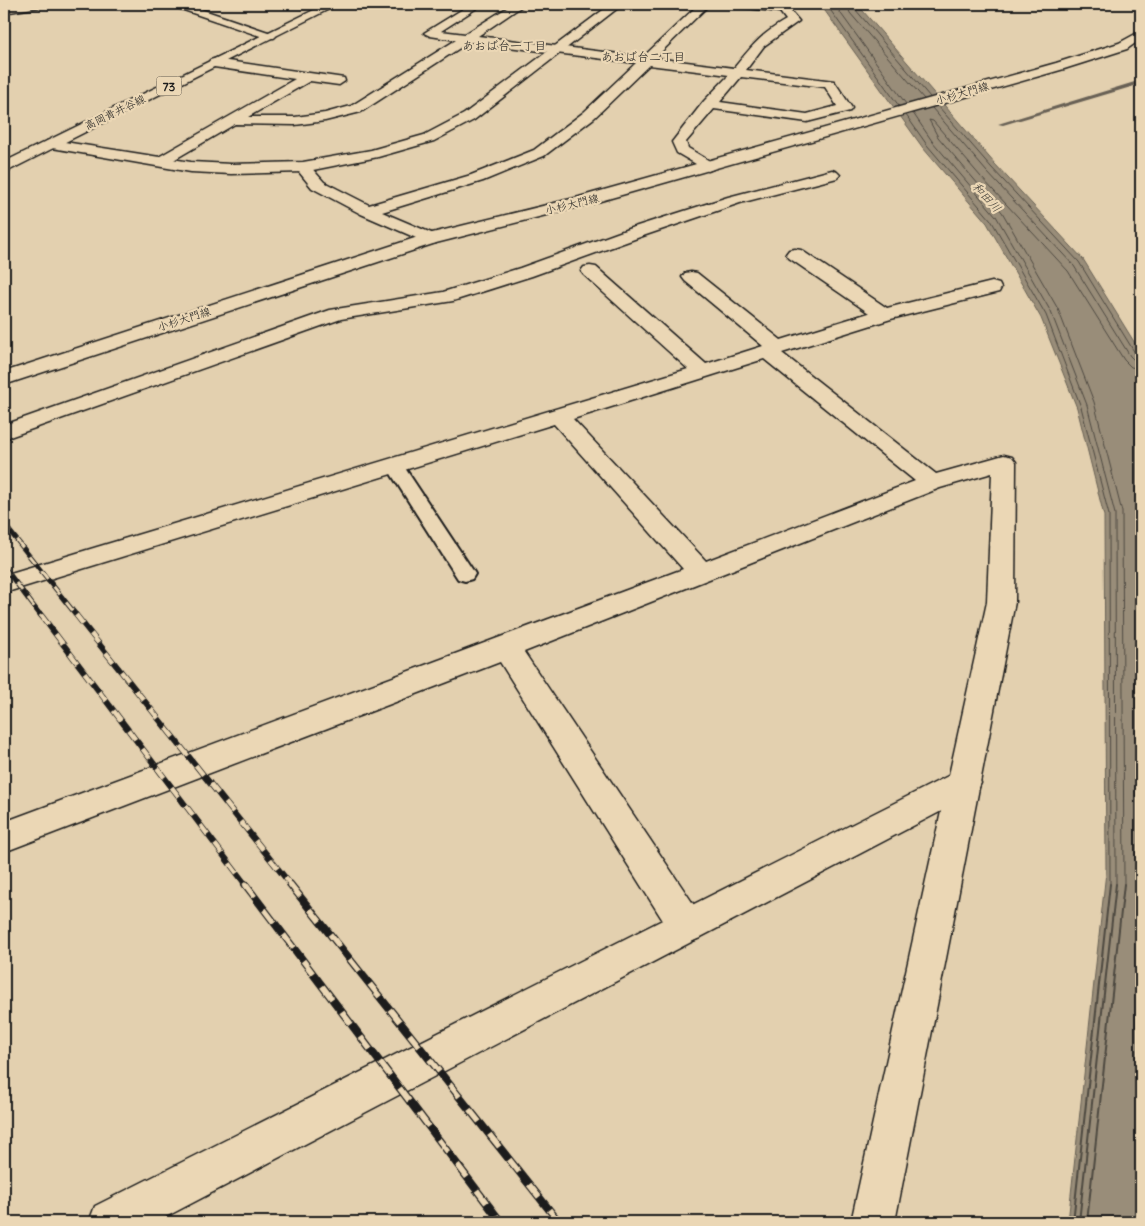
<svg xmlns="http://www.w3.org/2000/svg" width="1145" height="1226" viewBox="0 0 1145 1226" font-family="Delius,'Klee One',sans-serif">
	<rect width="100%" height="100%" fill="#e3d0af"/>
	<filter id="ink" filterUnits="userSpaceOnUse"><feTurbulence type="fractalNoise" baseFrequency=".02" numOctaves="2"/><feDisplacementMap in="SourceGraphic" scale="10" xChannelSelector="R" yChannelSelector="G"/><feConvolveMatrix kernelMatrix="1 2 1 2 8 2 1 2 1" color-interpolation-filters="sRGB"/></filter>
	<g filter="url(#ink)">
		<path fill="#998d79" stroke="#676054" d="M820,4H857L995,164L1083,259L1141,353V1222H1068L1106,872L1104,516L1077,408L1041,318L987,223L923,148Z"/>
		<g fill="none" stroke-linecap="round" stroke-linejoin="round">
			<path stroke="#4e4941" stroke-width="1" d="M826,4L899,106
				M834,4L906,104
				M847,4L850,13L924,99
				M853,4L855,9L930,97
				M938,106L991,167L1079,262L1135,353L1141,355
				M932,108L987,172L1074,266L1130,356L1134,360L1141,361
				M913,113L932,141L996,216L1051,312L1087,405L1115,514L1116,885
				M906,115L927,145L991,220L1046,315L1081,407L1109,515L1110,885
				M1124,885L1122,512L1094,402L1058,309L1002,212L938,137L929,120L933,121L981,177L1068,271L1124,360L1131,367L1141,369"/>
			<path stroke="#4e4941" stroke-width="2" d="M1073,1222L1110,884
				M1079,1222L1116,884
				M1087,1222L1124,884"/>
			<path fill="#676054" fill-rule="evenodd" d="M1141,80V84L1003,125L998,124Z"/>
			<defs>
				<path id="lane" d="M395,461L401,462L472,569L475,574L472,579L465,581L458,579L386,466L389,462Z"/>
				<path id="street" d="M21,4H44L39,7L4,13V7Z
					M171,4H186L274,34L276,36L274,38H266L172,6Z
					M471,4H483L441,31L465,34L513,4H525L478,36L643,57L699,4H710L655,58L734,68C752,46 761,34 786,20L780,12L739,7L734,4H765L787,7L799,21L764,46L746,70L834,81L852,108L850,111L807,122L714,109L686,142L688,148L713,163L716,166L713,169L708,171L677,153L672,142L704,101L729,75L649,65L594,118L544,156L483,181L382,212L436,235L439,239L436,243L430,244L361,214L312,188L295,167L298,164H308L324,182L369,205L471,175L534,150L584,112L636,63L469,42L361,112L325,121L295,125L235,124L165,165H155L152,162L155,159L295,79L214,67L210,66L208,63L210,60L214,59L344,78L345,81L339,85L310,81L248,117H295L325,113L351,106L456,40L430,36L424,33ZM741,77L825,87L837,106L807,114L720,102Z
					M832,170L837,172L840,175L837,178L740,203L640,237L532,276L453,301L341,319L4,439V425L330,310L443,292L520,268L628,229L728,197Z
					M795,249L801,250L887,308L992,282L999,284L1001,288L999,292L891,319L782,353L936,474L1004,455L1012,457L1016,462L1015,602L895,1222H851L987,602L992,473L940,488L524,652L700,914L705,926L700,938L687,943L674,938L500,662L4,852V822L683,569L554,424L4,593V575L688,369L584,275L581,271L584,267L590,266L596,267L706,364L763,346L685,281L682,277L685,273L691,272L697,273L781,340L869,313L789,258L786,254L789,250ZM764,359L915,481L706,561L573,419Z"/>
				<path id="secondary" d="M611,4H623L474,120L434,141L378,157L303,172L231,174L191,172L52,148L47,147L45,144L47,141L52,140L191,162L231,164L303,162L371,150L424,135L464,114Z
					M1141,31V39L1127,49L1064,69L590,204L436,243L4,385V372L424,235L579,197L1056,63L1119,43Z
					M965,769L976,773L981,783L976,793L156,1222H89L95,1206L954,773Z"/>
				<path id="primary" d="M326,4H339L4,173V162Z"/>
			</defs>
			<use href="#lane" stroke="#1c1c1c" stroke-width="4"/>
			<use href="#street" stroke="#1c1c1c" stroke-width="3"/>
			<use href="#secondary" stroke="#1c1c1c" stroke-width="3"/>
			<use href="#primary" stroke="#1c1c1c" stroke-width="3"/>
			<use href="#lane" fill="#ebd7b5" fill-rule="evenodd"/>
			<use href="#street" fill="#ebd7b5" fill-rule="evenodd"/>
			<use href="#secondary" fill="#ebd7b5" fill-rule="evenodd"/>
			<use href="#primary" fill="#ebd7b5" fill-rule="evenodd"/>
			<defs>
				<path id="rail-far2" d="M4,524L77,616
					M4,567L41,616"/>
				<path id="rail-far1" d="M41,615L246,885
					M76,615L291,885"/>
				<path id="rail" d="M245,884L501,1222
					M290,884L559,1222"/>
			</defs>
			<use href="#rail-far2" stroke="#1c1c1c" stroke-width="5"/>
			<use href="#rail-far1" stroke="#1c1c1c" stroke-width="6"/>
			<use href="#rail" stroke="#1c1c1c" stroke-width="8"/>
			<use href="#rail-far2" stroke="#ebd7b5" stroke-width="3" stroke-dasharray="10" stroke-linecap="butt"/>
			<use href="#rail-far1" stroke="#ebd7b5" stroke-width="4.5" stroke-dasharray="12" stroke-linecap="butt"/>
			<use href="#rail" stroke="#ebd7b5" stroke-width="5.5" stroke-dasharray="16" stroke-linecap="butt"/>
		</g>
	</g>
	<g text-anchor="middle" dominant-baseline="central" stroke-width="4.5" stroke-linejoin="round" paint-order="stroke">
		<g font-size="11" fill="#1c1c1c" stroke="#ebd7b5">
			<text transform="translate(962 93) rotate(-16)">小杉大門線</text>
			<text transform="translate(115 112) rotate(-26)">高岡青井谷線</text>
			<text transform="translate(572 204) rotate(-14)">小杉大門線</text>
			<text transform="translate(184 319) rotate(-18)">小杉大門線</text>
		</g>
		<g font-size="12" fill="#1c1c1c" stroke="#ebd7b5">
			<text x="504" y="45">あおば台一丁目</text>
			<text x="643" y="56">あおば台二丁目</text>
		</g>
		<rect fill="#ebd7b5" stroke="#5a544a" stroke-width="1" x="156.5" y="76.5" width="25" height="19" rx="4"/>
		<g font-size="12" font-weight="bold" fill="#1c1c1c">
			<text x="169" y="86">73</text>
		</g>
		<g font-size="12" font-style="italic" fill="#48443d" stroke="#ebd7b5">
			<text transform="translate(987 197) rotate(47)">和田川</text>
		</g>
	</g>
	<rect width="1145" height="1226" fill="none" stroke="#ebd7b5" stroke-width="20"/>
	<rect x="10" y="10" width="1125" height="1206" fill="none" stroke="#1c1c1c" stroke-width="2" filter="url(#ink)"/>
</svg>
